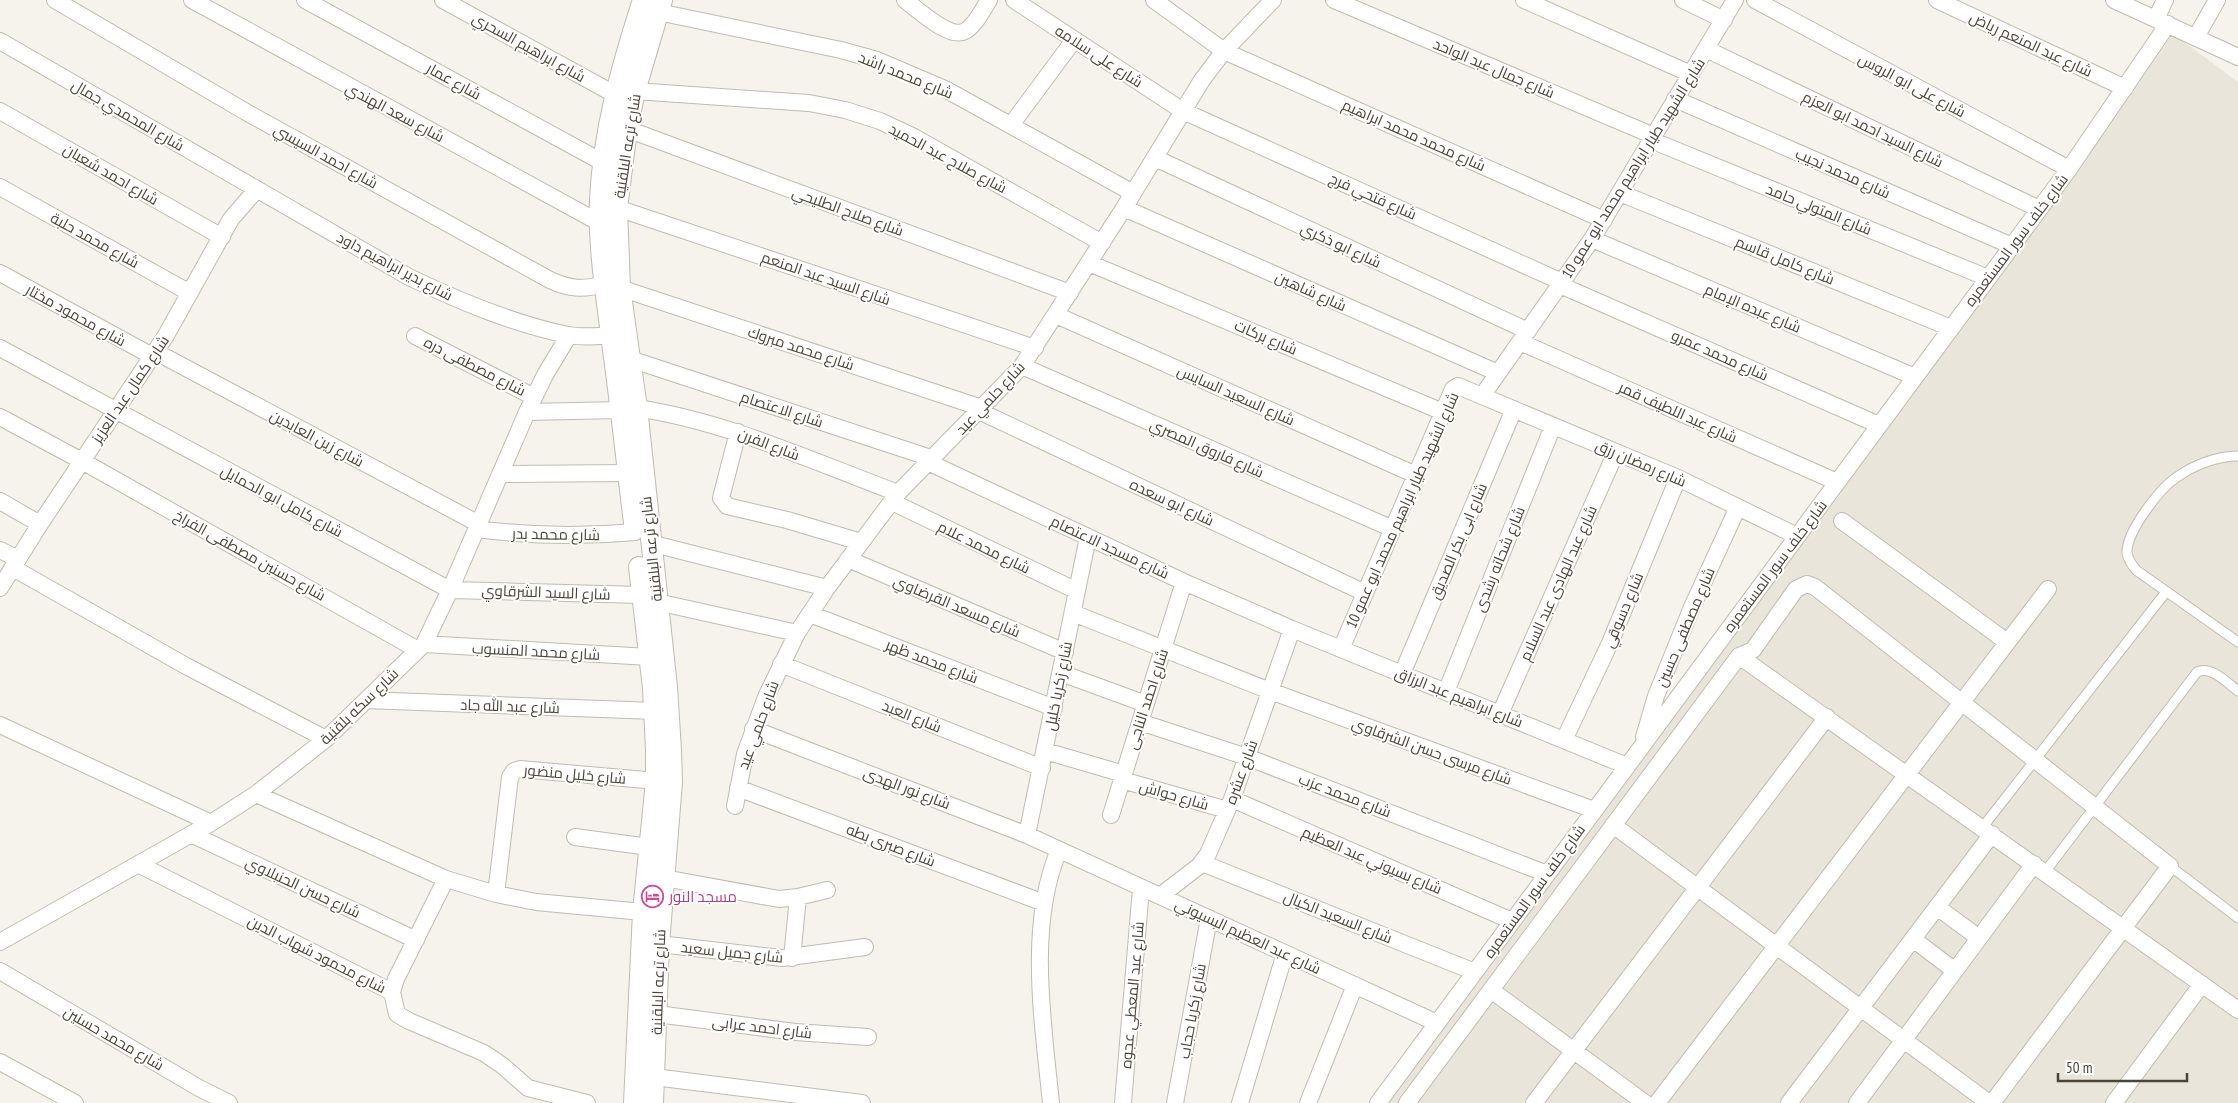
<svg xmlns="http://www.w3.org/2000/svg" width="2238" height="1103" viewBox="0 0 2238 1103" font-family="'PT Sans Narrow',Cairo,sans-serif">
	<rect width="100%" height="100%" fill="#f6f3ec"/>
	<path fill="#eae5da" d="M2176,36L2238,82V1103H1384L1726,648L2059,195L2170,38Z"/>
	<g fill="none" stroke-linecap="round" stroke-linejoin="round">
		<defs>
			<path id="service" d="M2238,456C2217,456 2194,465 2177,477C2160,488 2126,532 2127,553C2128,560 2132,565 2136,570L2238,642
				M1982,828L2166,592
				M2170,866L2238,918
				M2045,872L2197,672C2211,665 2227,683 2238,691"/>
			<path id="minor" d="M55,0L246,112L550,280C569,289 584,290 604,284
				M192,0L600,223
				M305,0L604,163
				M443,0L616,95
				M905,0C917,9 950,40 965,31C975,26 983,9 989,0
				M1014,0L1183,111L1562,282
				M1154,0L1224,51L1604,220
				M1334,0L1654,136
				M1524,0L1691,74
				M1683,0L1724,20
				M1755,0L2069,169
				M1937,0L2125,88
				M2114,0L2238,57
				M658,12L841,50L877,60L945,89L1133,193
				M2156,19L2165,0
				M2196,37L2217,0
				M0,41L409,277C459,301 513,324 568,335C585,338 604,336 622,334
				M1706,49L2039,209
				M635,91L809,103L845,110L880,121L914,137L1102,243
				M1675,99L2012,246
				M0,111L222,237
				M1011,125L1074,40
				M627,129L1070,293
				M1651,140L1988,278
				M1155,158L1528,331
				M0,187L190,293
				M1620,193L1951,328
				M617,208L1035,348
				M1124,208L1498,373
				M1592,239L1915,377
				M1089,263L1443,412
				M0,273L152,356
				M1560,285L1879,425
				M620,288L982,408
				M1056,315L1416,475
				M415,336L534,397
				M1520,342L1837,482
				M0,348L450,590L642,595
				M156,352L479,524
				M630,359L934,459
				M1022,366L1393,529
				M1482,396L1678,478L1797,536
				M637,408C728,422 812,461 898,493
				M979,411L1365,593
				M527,412L621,410
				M0,417L82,461L418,650
				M738,432L721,498L727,506L787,520L861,542
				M930,463L1184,582L1292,629L1627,766
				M500,474L628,473
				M0,501L40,524
				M892,502L1077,591
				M1842,521L2007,642
				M477,529C530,536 581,537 635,532
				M650,543L827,588
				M0,550L18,559
				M848,559L1065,652
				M13,568L186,666L326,739
				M0,588L40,524L165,337L231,219L257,189
				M657,602L797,633
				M1073,613L1270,691L1594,810
				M810,614L1054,708
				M424,644L649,657
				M1341,649L1453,389L1458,386L1482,396L1592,239L1735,0
				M1739,656L2238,1010
				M781,664L1042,768
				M1061,673L1146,704
				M1402,674L1514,409
				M1446,692L1553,426
				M366,700L655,711
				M1500,714L1616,452
				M1140,722L1247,757L1547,874
				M0,725L211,823
				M753,729L1027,835L1437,1023
				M1644,737L1656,696L1692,607L1738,507
				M1564,740L1610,643L1678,478
				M1045,751L1124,774
				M1122,780L1227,810
				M738,788L1044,903
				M256,794L446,879L496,894L536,902L643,912
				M1232,799L1512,921
				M735,806L745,754L766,697L797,633L827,588L898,493L1022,366L1124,208L1202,80L1224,51L1273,0
				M1111,815L1184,582
				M1613,825L1989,1103
				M191,834L416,940
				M1027,835L1088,537
				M575,837L649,847
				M1202,863L1475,972
				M138,864L392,992L397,1014L409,1021L484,1053L503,1066L528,1088L587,1103
				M664,878L779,899L798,897L827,890
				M496,894L510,777L514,771L520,769L669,782
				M1160,896L1199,866L1208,854L1232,799L1292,629
				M1937,907L1979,938
				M1913,939L1955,971
				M0,942L211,823L256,794L326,739L424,644L450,590L527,412L545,375L569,335
				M659,944L782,958L865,947
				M792,958L798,897
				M0,971L199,1088L229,1103
				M1491,990L1645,1103
				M392,992L396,979L446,879
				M657,1014L795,1032L868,1037
				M0,1062L75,1103
				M654,1077L862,1103
				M1051,1103C1043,1023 1027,925 1059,850
				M1123,1103L1141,888
				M1175,1103L1209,918
				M1240,1103L1285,953
				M1308,1103L1355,985
				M1378,1103L2069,169L2168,24
				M1407,1103L1739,656L1753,650L1796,589L1807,584L1815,587L2170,866L1992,1103
				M1534,1103L1827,717
				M1657,1103L2048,589
				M1789,1103L1992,834
				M1857,1103L2034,864
				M2114,1103L2202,984"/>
			<path id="tertiary" d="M634,523C627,466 621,408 613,350C607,300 598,250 600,200C603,131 622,65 643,0
				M634,1103L643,912L656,781V750L653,688L639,567
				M653,1103L659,944L672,782L671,750L667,687L637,408L620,288L617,208L627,129L635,91L662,0"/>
		</defs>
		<use href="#service" stroke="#c2bbae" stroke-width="11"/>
		<use href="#minor" stroke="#c2bbae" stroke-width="18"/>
		<use href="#tertiary" stroke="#c2bbae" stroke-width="22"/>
		<use href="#service" stroke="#fff" stroke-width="9"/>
		<use href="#minor" stroke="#fff" stroke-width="16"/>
		<use href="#tertiary" stroke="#fff" stroke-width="20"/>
	</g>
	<defs>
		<symbol id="hotel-ring" viewBox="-11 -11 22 22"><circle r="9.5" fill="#fff" stroke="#d1479c" stroke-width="1.5"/><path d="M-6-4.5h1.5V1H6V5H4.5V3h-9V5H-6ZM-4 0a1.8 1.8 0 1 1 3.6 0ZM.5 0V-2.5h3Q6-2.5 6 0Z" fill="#d1479c"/></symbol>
	</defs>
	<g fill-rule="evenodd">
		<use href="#hotel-ring" x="640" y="884" width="25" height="25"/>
	</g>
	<g text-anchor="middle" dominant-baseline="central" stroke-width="4" stroke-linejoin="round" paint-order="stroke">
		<g font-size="15" fill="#4b4439" stroke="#fff">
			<text transform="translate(2031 44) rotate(25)">شارع عبد المنعم رياض</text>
			<text transform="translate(529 47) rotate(29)">شارع ابراهيم السحري</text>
			<text transform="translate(1099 56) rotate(33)">شارع على سلامه</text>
			<text transform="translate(1494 68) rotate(23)">شارع جمال عبد الواحد</text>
			<text transform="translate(906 75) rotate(22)">شارع محمد راشد</text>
			<text transform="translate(454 81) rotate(29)">شارع عمار</text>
			<text transform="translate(1912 85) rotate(28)">شارع على ابو الروس</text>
			<text transform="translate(395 112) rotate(28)">شارع سعد الهندي</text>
			<text transform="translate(128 115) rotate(30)">شارع المحمدي جمال</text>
			<text transform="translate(1873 129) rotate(26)">شارع السيد احمد ابو العزم</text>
			<text transform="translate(1414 135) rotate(24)">شارع محمد محمد ابراهيم</text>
			<text transform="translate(627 146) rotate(-81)">شارع ترعه البلقنية</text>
			<text transform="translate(326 156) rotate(29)">شارع احمد السيسي</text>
			<text transform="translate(948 158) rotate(28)">شارع صلاح عبد الحميد</text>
			<text transform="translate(1633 168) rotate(-58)">شارع الشهيد طيار ابراهيم محمد ابو عمو 10</text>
			<text transform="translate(1843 173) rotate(24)">شارع محمد نجيب</text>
			<text transform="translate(111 174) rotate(30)">شارع احمد شعبان</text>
			<text transform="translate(1373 196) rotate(24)">شارع فتحي فرج</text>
			<text transform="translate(1819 209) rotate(22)">شارع المتولي حامد</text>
			<text transform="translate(848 211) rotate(20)">شارع صلاح الطليحي</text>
			<text transform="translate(95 240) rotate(29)">شارع محمد حلبة</text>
			<text transform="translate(2016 240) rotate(-53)">شارع خلف سور المستعمره</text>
			<text transform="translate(1341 245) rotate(25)">شارع ابو ذكري</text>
			<text transform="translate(1785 260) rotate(22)">شارع كامل قاسم</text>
			<text transform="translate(395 266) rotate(28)">شارع بدير ابراهيم داود</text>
			<text transform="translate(826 278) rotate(19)">شارع السيد عبد المنعم</text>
			<text transform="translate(1311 291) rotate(24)">شارع شاهين</text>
			<text transform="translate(1753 308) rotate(23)">شارع عبده الإمام</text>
			<text transform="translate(76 315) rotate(29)">شارع محمود مختار</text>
			<text transform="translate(1266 337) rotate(23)">شارع بركات</text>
			<text transform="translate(801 348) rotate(18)">شارع محمد مبروك</text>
			<text transform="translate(1720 355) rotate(24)">شارع محمد عمرو</text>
			<text transform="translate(475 366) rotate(27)">شارع مصطفى دره</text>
			<text transform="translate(130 389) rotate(-56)">شارع كمال عبد العزيز</text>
			<text transform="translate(1236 395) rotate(24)">شارع السعيد السايس</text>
			<text transform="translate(990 398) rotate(-47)">شارع حلمي عيد</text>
			<text transform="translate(782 409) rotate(18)">شارع الاعتصام</text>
			<text transform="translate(1678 412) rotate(24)">شارع عبد اللطيف قمر</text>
			<text transform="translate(317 438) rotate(28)">شارع زين العابدين</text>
			<text transform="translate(769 444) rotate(21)">شارع الفرن</text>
			<text transform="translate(1207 448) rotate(24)">شارع فاروق المصري</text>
			<text transform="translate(1641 463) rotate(23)">شارع رمضان رزق</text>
			<text transform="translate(282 501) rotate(28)">شارع كامل ابو الحمايل</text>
			<text transform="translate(1172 502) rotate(25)">شارع ابو سعده</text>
			<text transform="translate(1402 510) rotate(-66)">شارع الشهيد طيار ابراهيم محمد ابو عمو 10</text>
			<text transform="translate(556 534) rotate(1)">شارع محمد بدر</text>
			<text transform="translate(1458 541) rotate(-67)">شارع ابى بكر الصديق</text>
			<text transform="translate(984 547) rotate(26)">شارع محمد علام</text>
			<text transform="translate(1110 547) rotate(25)">شارع مسجد الاعتصام</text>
			<text transform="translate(651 549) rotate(-96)">شارع ترعه البلقنية</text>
			<text transform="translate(250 555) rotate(29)">شارع حسنين مصطفى الفراخ</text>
			<text transform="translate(1499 559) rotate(-68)">شارع شحاته رشدى</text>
			<text transform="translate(1775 566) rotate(-53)">شارع خلف سور المستعمره</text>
			<text transform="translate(1558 583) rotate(-66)">شارع عبد الهادى عبد السلام</text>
			<text transform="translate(546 592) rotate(2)">شارع السيد الشرقاوي</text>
			<text transform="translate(957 606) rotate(23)">شارع مسعد القرضاوي</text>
			<text transform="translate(1623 610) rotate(-67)">شارع دسوقي</text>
			<text transform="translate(1685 627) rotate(-67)">شارع مصطفى حسين</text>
			<text transform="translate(536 651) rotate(3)">شارع محمد المنسوب</text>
			<text transform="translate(932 661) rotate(21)">شارع محمد ظهر</text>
			<text transform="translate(1058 686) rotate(-79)">شارع زكريا خليل</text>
			<text transform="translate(1459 697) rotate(22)">شارع ابراهيم عبد الرزاق</text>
			<text transform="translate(1147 699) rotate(-72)">شارع احمد الناجى</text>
			<text transform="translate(359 706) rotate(-44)">شارع سكه بلقنية</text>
			<text transform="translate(510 706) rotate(2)">شارع عبد الله جاد</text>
			<text transform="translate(912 716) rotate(22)">شارع العبد</text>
			<text transform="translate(758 725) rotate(-70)">شارع حلمي عيد</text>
			<text transform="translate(1432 751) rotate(20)">شارع مرسى حسن الشرقاوي</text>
			<text transform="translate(1241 772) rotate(-70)">شارع عشره</text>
			<text transform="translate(575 774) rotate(5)">شارع خليل منضور</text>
			<text transform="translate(907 788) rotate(21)">شارع نور الهدى</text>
			<text transform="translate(1174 795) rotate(16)">شارع حواش</text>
			<text transform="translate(1345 795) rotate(21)">شارع محمد عزب</text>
			<text transform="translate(891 845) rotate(21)">شارع صبرى بطه</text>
			<text transform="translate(1372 860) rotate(23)">شارع بسيوني عبد العظيم</text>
			<text transform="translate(303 887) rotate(25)">شارع حسن الحنبلاوي</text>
			<text transform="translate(1534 891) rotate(-54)">شارع خلف سور المستعمره</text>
			<text transform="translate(1338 917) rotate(22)">شارع السعيد الكيال</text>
			<text transform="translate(1248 936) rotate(25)">شارع عبد العظيم البسيوني</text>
			<text transform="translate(732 952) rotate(6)">شارع جميل سعيد</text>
			<text transform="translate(317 954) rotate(27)">شارع محمود شهاب الدين</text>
			<text transform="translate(658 982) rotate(-88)">شارع ترعه البلقنية</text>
			<text transform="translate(1132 995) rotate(-85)">شارع عبد المعطي عجوه</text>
			<text transform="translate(1192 1011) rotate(-80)">شارع زكريا حجاب</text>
			<text transform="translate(762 1027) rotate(7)">شارع احمد عرابى</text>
			<text transform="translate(114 1038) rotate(30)">شارع محمد حسنين</text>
		</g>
		<g font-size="15" fill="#b23c85" stroke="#fff" text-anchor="start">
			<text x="669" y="896">مسجد النور</text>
		</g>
	</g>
	<path d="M2058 1073v8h129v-8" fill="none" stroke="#4b4439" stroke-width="2.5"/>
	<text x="2066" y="1073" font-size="15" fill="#4b4439" stroke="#ffffff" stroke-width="4" paint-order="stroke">50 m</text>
</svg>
